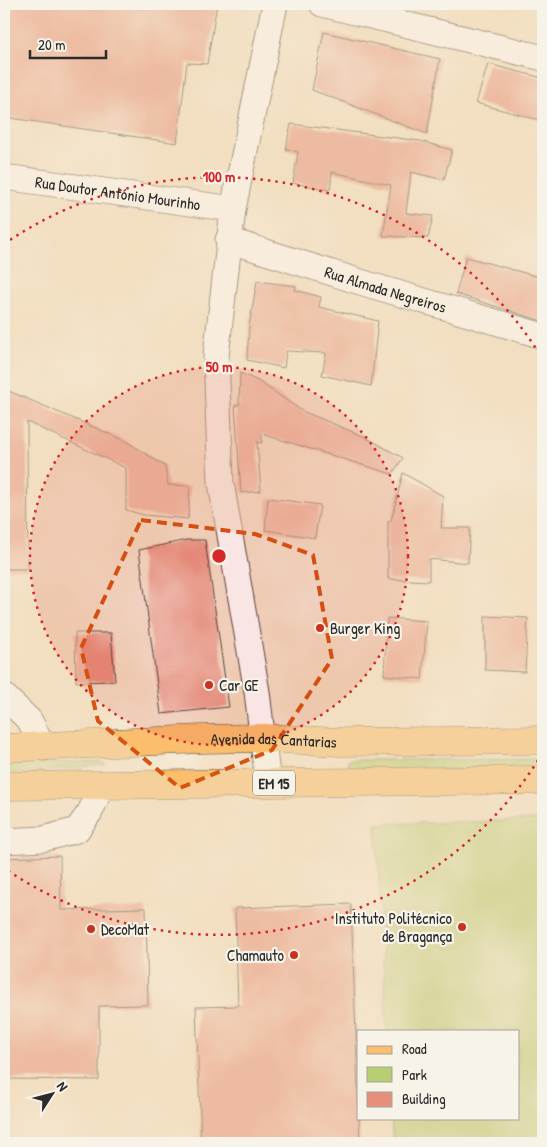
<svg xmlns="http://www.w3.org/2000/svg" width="547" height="1147" viewBox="0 0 547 1147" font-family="'Patrick Hand',sans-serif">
	<rect width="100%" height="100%" fill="#f7f3e8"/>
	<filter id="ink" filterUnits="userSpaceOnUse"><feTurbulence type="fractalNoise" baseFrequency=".02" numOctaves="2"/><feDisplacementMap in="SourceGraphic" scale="10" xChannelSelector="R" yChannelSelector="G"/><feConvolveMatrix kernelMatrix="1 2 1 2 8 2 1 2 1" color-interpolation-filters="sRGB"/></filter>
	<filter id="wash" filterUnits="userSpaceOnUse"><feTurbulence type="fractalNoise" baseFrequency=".0096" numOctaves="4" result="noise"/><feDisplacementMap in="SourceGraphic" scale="20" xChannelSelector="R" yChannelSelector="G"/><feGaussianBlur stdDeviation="1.12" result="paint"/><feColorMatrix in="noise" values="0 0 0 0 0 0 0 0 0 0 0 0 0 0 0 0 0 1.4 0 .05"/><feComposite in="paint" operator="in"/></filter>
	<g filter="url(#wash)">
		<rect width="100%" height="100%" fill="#f2dec0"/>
		<path fill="#b7ce73" stroke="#717c4f" d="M543,759V770L348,771V760Z
			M104,762L105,765L29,773H4V763Z
			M543,820V1143H393L391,1118H518V1031H387L376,824Z"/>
		<g id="blocks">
			<path fill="#e6907b" d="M4,4H217L207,64L187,63L177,143L4,117Z
				M324,32L440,59L427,134L312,90Z
				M488,64L543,78V121L476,103Z
				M291,124L420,141L452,150L444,180L411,172L406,213L433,216L428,238L383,236L391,185L332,172L330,190L293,183L298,152L286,149Z
				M466,257L543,278V321L456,294Z
				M257,281L296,286L295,290L321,297L319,307L378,321L371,386L322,375L326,353L286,351L284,368L247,360L249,327Z
				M240,373L258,381L302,411L365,437L403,458L392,474L262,434V443L257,442L261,491L241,493L235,405H239Z
				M4,389L126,441L165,466L168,485L190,486L188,519L144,515L126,510V468L27,422L28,569H4Z
				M403,473L443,496L441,528H470L468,563L429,559V581L388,579V521H391Z
				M268,498L320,505L315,538L265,530Z
				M187,540H205L229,707L161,714L139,550Z
				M485,616L528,618L525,672L485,670Z
				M387,618L427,621L422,679L384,675Z
				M75,633H111L115,681L76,682Z
				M60,856L61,910L146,908L148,1005L99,1006V1080L4,1079V858Z
				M351,904L360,1143H201L196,1007L238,1006L235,908Z"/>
		</g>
	</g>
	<g filter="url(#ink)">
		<use href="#blocks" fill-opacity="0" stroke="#494641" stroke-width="1"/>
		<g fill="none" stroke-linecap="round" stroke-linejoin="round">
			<defs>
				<g id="minor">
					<path d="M322,4L543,58"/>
					<path id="s1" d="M4,177L233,209"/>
					<path id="s2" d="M228,240L370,285L543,336"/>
					<path d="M4,696L30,721L43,748"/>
					<path d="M268,783L257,692L221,483L216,356L233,209L275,4"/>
					<path d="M4,841L43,839L77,830L90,812L102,785"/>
				</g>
				<g id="major">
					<path id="s3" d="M4,748L202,739L264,738L339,742L543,740"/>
					<path d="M4,786L543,780"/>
				</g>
			</defs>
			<use href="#minor" stroke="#494641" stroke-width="27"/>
			<use href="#major" stroke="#494641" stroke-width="29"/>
			<use href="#minor" stroke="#fff" stroke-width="25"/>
			<use href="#major" stroke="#fabe6d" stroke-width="28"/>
		</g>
	</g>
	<path d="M0 0H547V1147H0ZM141,520L255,534L313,555L332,659L272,750L180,788L98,721L81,648Z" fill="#f2dec0" fill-opacity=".55" fill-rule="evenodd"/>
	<path fill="none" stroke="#d5540f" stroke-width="4" stroke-dasharray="10 6" stroke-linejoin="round" d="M141,520L255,534L313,555L332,659L272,750L180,788L98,721L81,648Z"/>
	<circle cx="219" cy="556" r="189" fill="#d62828" fill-opacity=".12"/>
	<g fill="none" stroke="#d62828" stroke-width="2.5" stroke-dasharray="2.5 5">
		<circle cx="219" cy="556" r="189"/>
		<path d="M542 754A379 379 0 0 1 4 868M4 244A379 379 0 0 1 542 358"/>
	</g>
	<g fill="#c8321e" stroke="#f7f3e8" stroke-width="2">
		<circle cx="320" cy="628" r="5"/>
		<circle cx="209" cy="685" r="5"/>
		<circle cx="462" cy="927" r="5"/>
		<circle cx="91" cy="929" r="5"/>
		<circle cx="294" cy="955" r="5"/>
	</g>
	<g text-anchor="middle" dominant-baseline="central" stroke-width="4.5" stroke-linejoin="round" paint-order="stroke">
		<rect fill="#f7f3e8" stroke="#686764" stroke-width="1" x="253" y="770.5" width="42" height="25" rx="4"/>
		<g font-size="15" font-weight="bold" fill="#2b2b2b">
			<text x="274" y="783">EM 15</text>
		</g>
		<g font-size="16" fill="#2b2b2b" stroke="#f7f3e8">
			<text stroke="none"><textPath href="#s1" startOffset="115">Rua Doutor António Mourinho</textPath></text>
			<text stroke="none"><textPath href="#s2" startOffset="165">Rua Almada Negreiros</textPath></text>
			<text stroke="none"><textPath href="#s3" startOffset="270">Avenida das Cantarias</textPath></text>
		</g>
		<g font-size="16" fill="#2b2b2b" stroke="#f7f3e8" text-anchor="start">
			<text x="330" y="628">Burger King</text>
			<text x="219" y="685">Car GE</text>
			<text x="452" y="918" text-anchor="end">Instituto Politécnico<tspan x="452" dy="18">de Bragança</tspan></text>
			<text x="101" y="929">DecoMat</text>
			<text x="284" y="955" text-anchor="end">Chamauto</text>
		</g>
	</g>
	<circle cx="219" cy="556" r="8" fill="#d62828" stroke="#f7f3e8" stroke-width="2.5"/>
	<g font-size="15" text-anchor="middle" font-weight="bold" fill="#d62828" stroke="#f7f3e8" stroke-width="4.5" stroke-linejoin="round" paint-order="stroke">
		<text x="219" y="182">100 m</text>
		<text x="219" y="372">50 m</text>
	</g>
	<rect width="547" height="1147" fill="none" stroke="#f7f3e8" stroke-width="20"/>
	<rect x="357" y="1030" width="162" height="90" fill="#f7f3e8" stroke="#a5a39c"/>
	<rect x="367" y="1046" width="25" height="8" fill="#fabe6d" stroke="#a5a39c"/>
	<text x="402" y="1054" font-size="15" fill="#2b2b2b">Road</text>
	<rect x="367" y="1067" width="25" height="15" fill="#b7ce73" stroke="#a5a39c"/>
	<text x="402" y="1080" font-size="15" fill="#2b2b2b">Park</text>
	<rect x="367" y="1092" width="25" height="15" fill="#e6907b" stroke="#a5a39c"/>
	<text x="402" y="1104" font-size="15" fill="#2b2b2b">Building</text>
	<g transform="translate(52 1094) rotate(54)" stroke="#f7f3e8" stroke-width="4" paint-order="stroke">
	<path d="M0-4L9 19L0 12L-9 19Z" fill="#2b2b2b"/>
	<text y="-8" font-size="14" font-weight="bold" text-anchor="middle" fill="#2b2b2b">N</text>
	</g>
	<path d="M30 50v8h76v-8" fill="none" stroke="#2b2b2b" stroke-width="2.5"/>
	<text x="38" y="50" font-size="15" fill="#2b2b2b" stroke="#f7f3e8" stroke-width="4" paint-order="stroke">20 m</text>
</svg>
